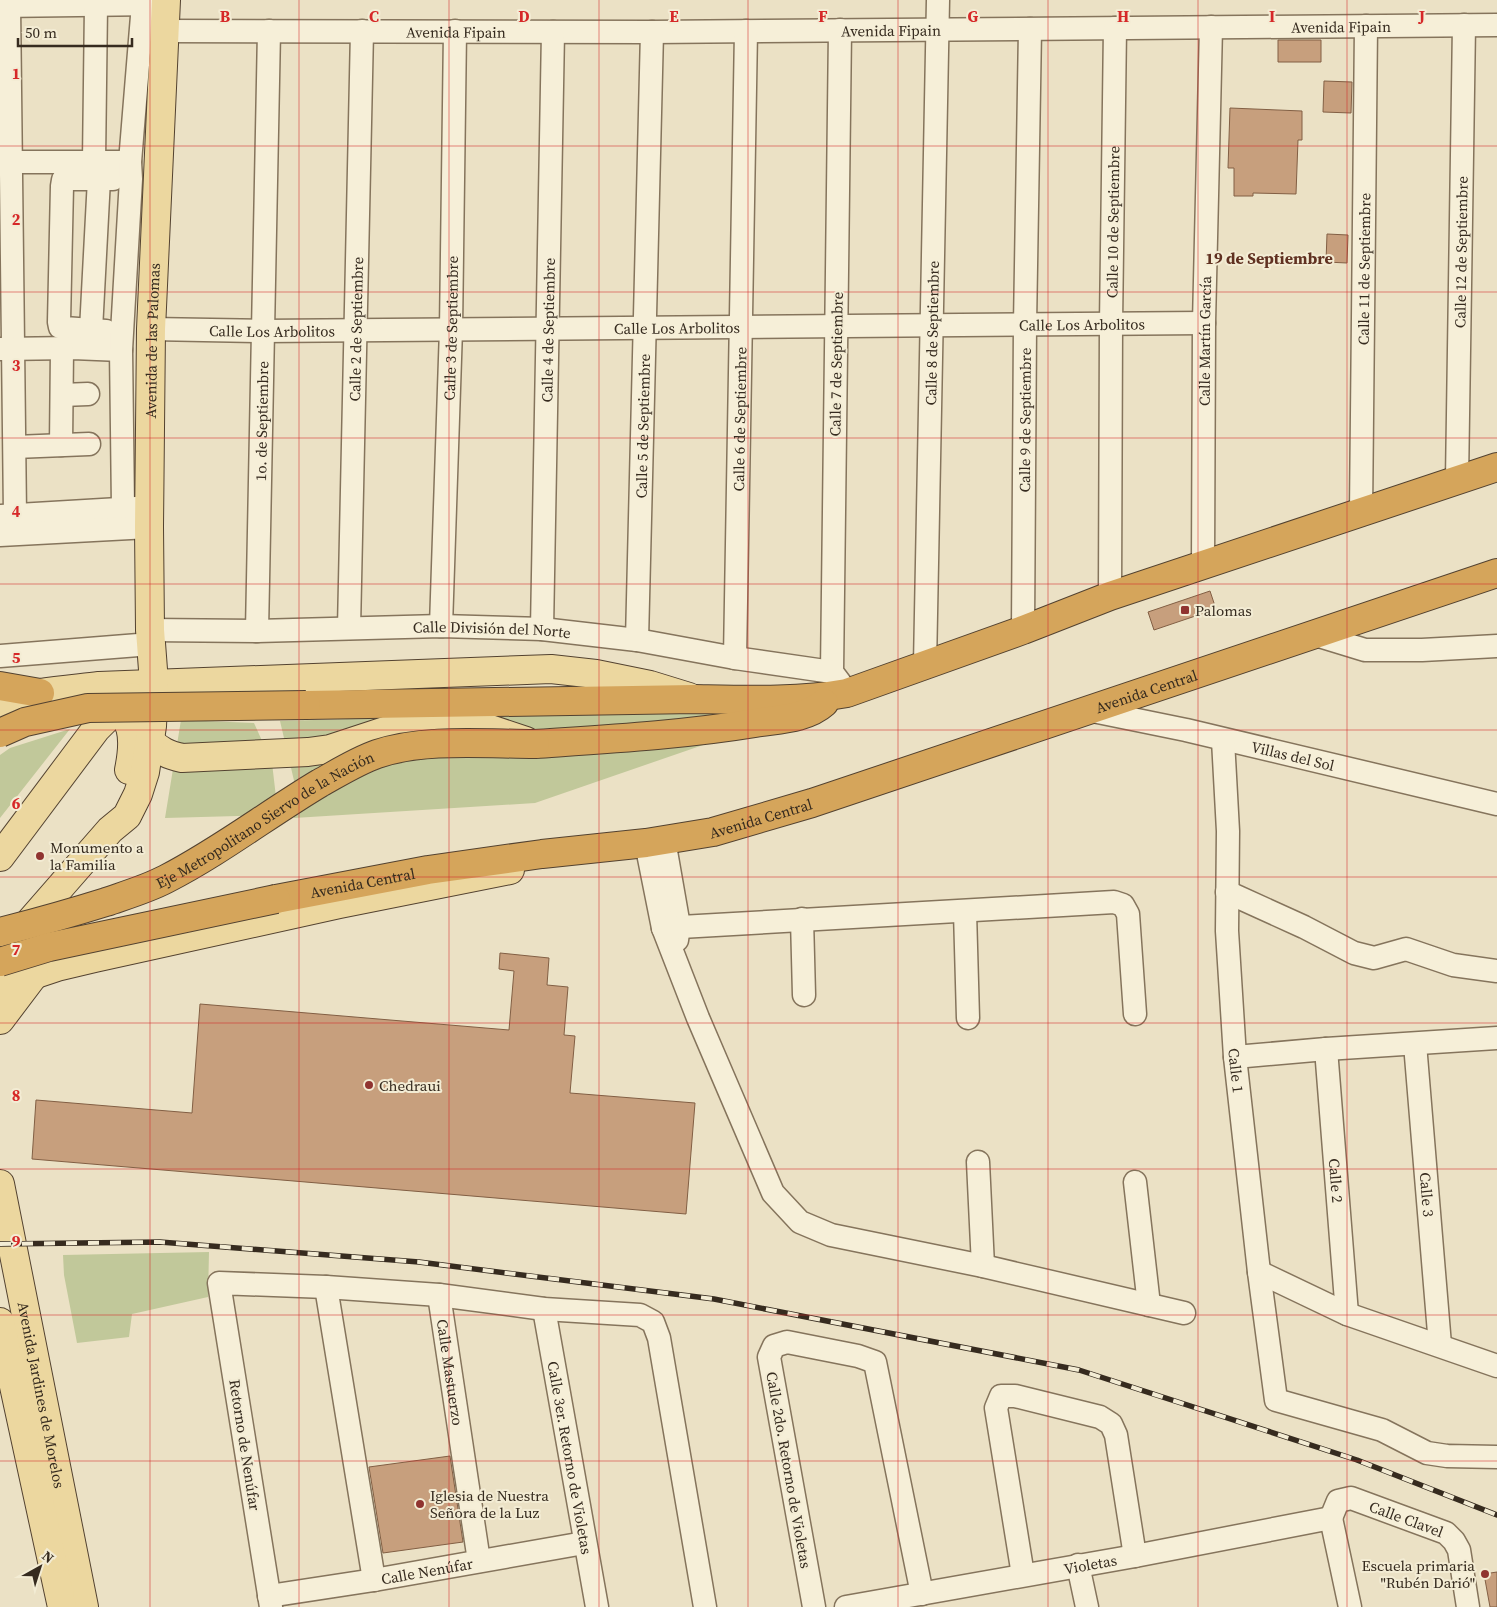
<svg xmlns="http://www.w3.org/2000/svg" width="1497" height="1607" viewBox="0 0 1497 1607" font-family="'Source Serif 4',serif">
	<rect width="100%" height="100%" fill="#ebe1c5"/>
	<path fill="#c1c89a" d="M623,711L790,715L535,803L294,818L296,789L280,721Z
		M181,720L254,723L272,763L276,797L275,815L165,818Z
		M70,729L0,818V755L10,748Z
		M209,1252L208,1297L132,1314L129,1337L77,1343L64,1275L63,1255Z"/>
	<path fill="#c79f7d" stroke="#825f44" d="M1278,40H1321V62H1278Z
		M1324,81L1352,82L1351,113L1323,112Z
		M1230,108L1302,111V140H1298L1296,194L1253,193V196H1234V168H1228Z
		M1327,234L1348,235L1347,263L1326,262Z
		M1210,591L1216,609L1154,630L1148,612Z
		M500,953L549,958L547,985L568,987L564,1035L575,1036L570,1093L695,1103L686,1214L32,1159L36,1100L192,1113L200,1004L509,1030L514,971L499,969Z
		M450,1456L463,1542L383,1553L369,1467Z
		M1497,1572V1607H1490L1484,1574Z"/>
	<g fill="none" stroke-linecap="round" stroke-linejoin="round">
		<defs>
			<g id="minor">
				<path d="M9,5L15,515"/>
				<path d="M0,6L156,4"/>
				<path d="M840,30L832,672L841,684"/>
				<path id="s1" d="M165,31L652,32L1497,25"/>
				<path d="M0,162H130"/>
				<path id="s2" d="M151,329L263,331L1204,323"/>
				<path d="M91,330L99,179L94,161L96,5"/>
				<path d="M106,331L64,328L60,327L59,322L62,186L63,180L67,179H113"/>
				<path d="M1,349L73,348L121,350"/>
				<path d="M62,395L88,394"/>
				<path d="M61,445L62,349"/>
				<path d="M15,447L89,444"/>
				<path id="s3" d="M1457,480L1464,25"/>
				<path d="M123,508L121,350L131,179L130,162L143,4"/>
				<path id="s4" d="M1361,513L1366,26"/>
				<path d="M1,516L136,508"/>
				<path d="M0,535L149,527"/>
				<path id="s5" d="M1203,565L1204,323L1211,27"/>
				<path id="s6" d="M1110,596L1111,324L1115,28"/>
				<path id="s7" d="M441,626L451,329L455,31"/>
				<path id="s8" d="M349,628L362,31"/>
				<path id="s9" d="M542,629L553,32"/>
				<path id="s10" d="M150,630L257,631L441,626L542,629L637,640L735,658L832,672"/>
				<path id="s11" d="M1023,630L1025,325L1030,29"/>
				<path id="s12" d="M257,631L269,31"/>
				<path d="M1316,635L1365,650H1422L1497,646"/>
				<path id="s13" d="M637,640L652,32"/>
				<path d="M0,656L151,644"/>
				<path id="s14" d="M735,658L746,31"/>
				<path id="s15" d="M925,665L938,0"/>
				<path id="s16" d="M1088,710L1186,730L1497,804"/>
				<path id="s17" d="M1223,740L1228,831L1227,931L1235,1057L1259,1272L1276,1400L1382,1430L1427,1453L1447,1456L1497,1457"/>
				<path d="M664,840L679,926L677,940"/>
				<path d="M646,843L663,928L698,1018L773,1193L800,1222L831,1235L983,1266L1184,1313"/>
				<path d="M1227,892L1304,927L1354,953L1374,958L1406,949L1453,965L1497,971"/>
				<path d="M965,912L968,1018"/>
				<path d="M802,919L804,995"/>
				<path d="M663,928L1114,902L1123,905L1128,914L1135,1014"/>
				<path id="s18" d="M1415,1044L1440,1345"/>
				<path id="s19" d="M1326,1049L1347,1314"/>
				<path d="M1235,1057L1326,1049L1497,1038"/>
				<path d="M978,1162L983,1266"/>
				<path d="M1135,1182L1149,1305"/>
				<path d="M1259,1272L1347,1314L1497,1366"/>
				<path d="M326,1287L374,1580"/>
				<path id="s20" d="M439,1295L479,1561"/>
				<path id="s21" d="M544,1309L597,1607"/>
				<path id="s22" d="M1331,1518L1338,1501L1351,1498L1446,1533L1454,1541L1459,1550L1468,1607"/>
				<path d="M1331,1518L1350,1607"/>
				<path d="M1078,1565L1087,1607"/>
				<path d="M1023,1575L996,1408L1001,1396H1015L1100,1417L1111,1424L1116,1435L1135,1556"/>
				<path id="s23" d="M269,1596L374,1580L584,1543"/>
				<path d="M271,1607L219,1283L326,1287L439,1295L544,1309L640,1315L653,1322L659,1338L705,1607"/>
				<path d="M814,1607L769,1357L774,1346L787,1342L858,1356L875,1362L922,1594"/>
				<path id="s24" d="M846,1607L1135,1556L1331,1518"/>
			</g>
			<g id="major">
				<path d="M107,694C133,720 136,735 129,770"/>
				<path d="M0,705C31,691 66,690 99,686L551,669L596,674L650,685L689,697"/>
				<path d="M150,741C160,751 168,755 182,758L308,752L330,749L394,728L448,725L487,728L526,741"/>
				<path d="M0,857L96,729L119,706L132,697"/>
				<path id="s25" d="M0,956L110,830L127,816L138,794L145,772L152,726L154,683L150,630L149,527L151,329L166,0"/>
				<path d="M0,986L57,967L95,958L339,904L510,870"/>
				<path d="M0,1020L34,975L29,972"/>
				<path id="s26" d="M0,1184L84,1607"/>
				<path d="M0,1322L62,1607"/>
			</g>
			<g id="highway">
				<path d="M0,686L40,693"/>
				<path d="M306,705L695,699C746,700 798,702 847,693L1023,630L1110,596L1497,467"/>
				<path d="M535,744C609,739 682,735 755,723C778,719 806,719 824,703"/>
				<path id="s27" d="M276,899L428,870L542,854L646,843L713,832L812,803L1497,573"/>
			</g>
		</defs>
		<use href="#minor" stroke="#85745c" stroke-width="25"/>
		<use href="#major" stroke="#534230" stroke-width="30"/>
		<use href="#highway" stroke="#534230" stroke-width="30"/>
		<use href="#minor" stroke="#f6efd8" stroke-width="22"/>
		<use href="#major" stroke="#ecd79f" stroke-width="28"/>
		<use href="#highway" stroke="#d5a55b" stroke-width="28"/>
		<defs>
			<path id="rail" d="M0,1244L160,1242L419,1262L714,1299L1079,1370L1357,1460L1497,1515"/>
		</defs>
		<use href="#rail" stroke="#362b1f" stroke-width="5.5"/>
		<use href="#rail" stroke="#f3ecd4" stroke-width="4" stroke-dasharray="11" stroke-linecap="butt"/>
		<defs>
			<g id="highway-bridge">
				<path d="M0,733L25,722L88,708L306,705"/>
				<path id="s28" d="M0,932C35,923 71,913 106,902C126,895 147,889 166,879C219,852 268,814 320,783C338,773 357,761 377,754C424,738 486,744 535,744"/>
				<path d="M0,962L49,947L276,899"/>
			</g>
		</defs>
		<use href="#highway-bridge" stroke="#534230" stroke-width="30" stroke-linecap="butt"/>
		<use href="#highway-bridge" stroke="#d5a55b" stroke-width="28"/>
	</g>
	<path fill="none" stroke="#d62828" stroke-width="1" stroke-opacity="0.55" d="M150,0V1607M299,0V1607M449,0V1607M599,0V1607M748,0V1607M898,0V1607M1048,0V1607M1198,0V1607M1347,0V1607M0,146H1497M0,292H1497M0,438H1497M0,584H1497M0,730H1497M0,877H1497M0,1023H1497M0,1169H1497M0,1315H1497M0,1461H1497"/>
	<g fill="#903430" stroke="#f3ecd4" stroke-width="2">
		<rect x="1180" y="605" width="10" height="10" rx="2.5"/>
		<circle cx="40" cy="856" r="5"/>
		<circle cx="369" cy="1085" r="5"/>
		<circle cx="420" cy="1504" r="5"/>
		<circle cx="1485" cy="1574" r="5"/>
	</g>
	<g text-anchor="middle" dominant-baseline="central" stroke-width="4" stroke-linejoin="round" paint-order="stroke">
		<g font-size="15" fill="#362b1f" stroke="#f3ecd4">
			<text stroke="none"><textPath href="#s1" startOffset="1176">Avenida Fipain</textPath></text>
			<text stroke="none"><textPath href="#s1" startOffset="726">Avenida Fipain</textPath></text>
			<text stroke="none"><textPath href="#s1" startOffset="291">Avenida Fipain</textPath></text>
			<text stroke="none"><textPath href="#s6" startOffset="374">Calle 10 de Septiembre</textPath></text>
			<text stroke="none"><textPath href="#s3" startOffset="228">Calle 12 de Septiembre</textPath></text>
			<text stroke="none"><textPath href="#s4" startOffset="244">Calle 11 de Septiembre</textPath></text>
			<text stroke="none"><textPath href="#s2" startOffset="931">Calle Los Arbolitos</textPath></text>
			<text stroke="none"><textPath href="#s2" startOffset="526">Calle Los Arbolitos</textPath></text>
			<text stroke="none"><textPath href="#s8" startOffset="299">Calle 2 de Septiembre</textPath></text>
			<text stroke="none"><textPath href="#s7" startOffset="298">Calle 3 de Septiembre</textPath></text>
			<text stroke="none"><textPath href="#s2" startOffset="121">Calle Los Arbolitos</textPath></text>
			<text stroke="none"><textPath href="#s9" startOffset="299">Calle 4 de Septiembre</textPath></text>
			<text stroke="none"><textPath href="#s15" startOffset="332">Calle 8 de Septiembre</textPath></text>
			<text stroke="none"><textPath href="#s5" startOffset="224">Calle Martín García</textPath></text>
			<text stroke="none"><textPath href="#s25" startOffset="669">Avenida de las Palomas</textPath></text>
			<text transform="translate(836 364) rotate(-89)">Calle 7 de Septiembre</text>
			<text stroke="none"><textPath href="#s14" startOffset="239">Calle 6 de Septiembre</textPath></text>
			<text stroke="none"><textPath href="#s11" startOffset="210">Calle 9 de Septiembre</textPath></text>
			<text stroke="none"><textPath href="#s12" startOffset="210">1o. de Septiembre</textPath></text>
			<text stroke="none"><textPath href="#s13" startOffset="214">Calle 5 de Septiembre</textPath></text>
			<text stroke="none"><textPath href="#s10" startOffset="342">Calle División del Norte</textPath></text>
			<text stroke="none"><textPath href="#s27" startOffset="898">Avenida Central</textPath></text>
			<text stroke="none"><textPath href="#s16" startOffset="210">Villas del Sol</textPath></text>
			<text stroke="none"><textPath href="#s27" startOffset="492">Avenida Central</textPath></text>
			<text stroke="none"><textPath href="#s28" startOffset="290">Eje Metropolitano Siervo de la Nación</textPath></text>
			<text stroke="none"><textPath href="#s27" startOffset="88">Avenida Central</textPath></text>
			<text stroke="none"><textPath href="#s17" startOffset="331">Calle 1</textPath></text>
			<text stroke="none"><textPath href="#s19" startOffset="132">Calle 2</textPath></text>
			<text stroke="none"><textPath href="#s18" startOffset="151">Calle 3</textPath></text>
			<text stroke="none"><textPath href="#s20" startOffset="78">Calle Mastuerzo</textPath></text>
			<text stroke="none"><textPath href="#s26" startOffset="215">Avenida Jardines de Morelos</textPath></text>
			<text transform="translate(245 1445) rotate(81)">Retorno de Nenúfar</text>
			<text stroke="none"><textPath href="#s21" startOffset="151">Calle 3er. Retorno de Violetas</textPath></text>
			<text transform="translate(789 1470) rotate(80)">Calle 2do. Retorno de Violetas</text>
			<text stroke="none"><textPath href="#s22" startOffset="91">Calle Clavel</textPath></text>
			<text stroke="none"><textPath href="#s24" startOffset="248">Violetas</textPath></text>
			<text stroke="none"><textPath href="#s23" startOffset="160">Calle Nenúfar</textPath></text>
		</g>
		<g font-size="15" fill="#362b1f" stroke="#f3ecd4" text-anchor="start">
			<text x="1195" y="610">Palomas</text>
			<text x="50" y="847">Monumento a<tspan x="50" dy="17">la Familia</tspan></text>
			<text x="379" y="1085">Chedraui</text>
			<text x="430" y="1495">Iglesia de Nuestra<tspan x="430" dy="17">Señora de la Luz</tspan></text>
			<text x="1475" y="1565" text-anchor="end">Escuela primaria<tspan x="1475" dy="17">"Rubén Darió"</tspan></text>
		</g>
		<g font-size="16" font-weight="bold" fill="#603121" stroke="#f3ecd4">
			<text x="1269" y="258">19 de Septiembre</text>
		</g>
	</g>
	<g font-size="16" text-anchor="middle" font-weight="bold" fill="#d62828" stroke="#f3ecd4" stroke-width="4" stroke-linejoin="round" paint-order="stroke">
		<text x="225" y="22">B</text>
		<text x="374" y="22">C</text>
		<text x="524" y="22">D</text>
		<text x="674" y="22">E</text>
		<text x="823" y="22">F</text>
		<text x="973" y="22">G</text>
		<text x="1123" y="22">H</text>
		<text x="1272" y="22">I</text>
		<text x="1422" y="22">J</text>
		<text x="16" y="79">1</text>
		<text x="16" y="225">2</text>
		<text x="16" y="371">3</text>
		<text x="16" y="517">4</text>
		<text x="16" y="663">5</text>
		<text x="16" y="809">6</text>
		<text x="16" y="955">7</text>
		<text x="16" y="1101">8</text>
		<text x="16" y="1247">9</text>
	</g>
	<g transform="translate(40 1567) rotate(39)" stroke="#f3ecd4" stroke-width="4" paint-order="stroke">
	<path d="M0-4L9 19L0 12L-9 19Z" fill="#362b1f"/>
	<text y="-8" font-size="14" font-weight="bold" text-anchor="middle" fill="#362b1f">N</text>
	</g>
	<path d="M18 38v8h114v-8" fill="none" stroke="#362b1f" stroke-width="2.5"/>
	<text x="25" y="38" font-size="15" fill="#362b1f" stroke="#f3ecd4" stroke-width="4" paint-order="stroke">50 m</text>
</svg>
